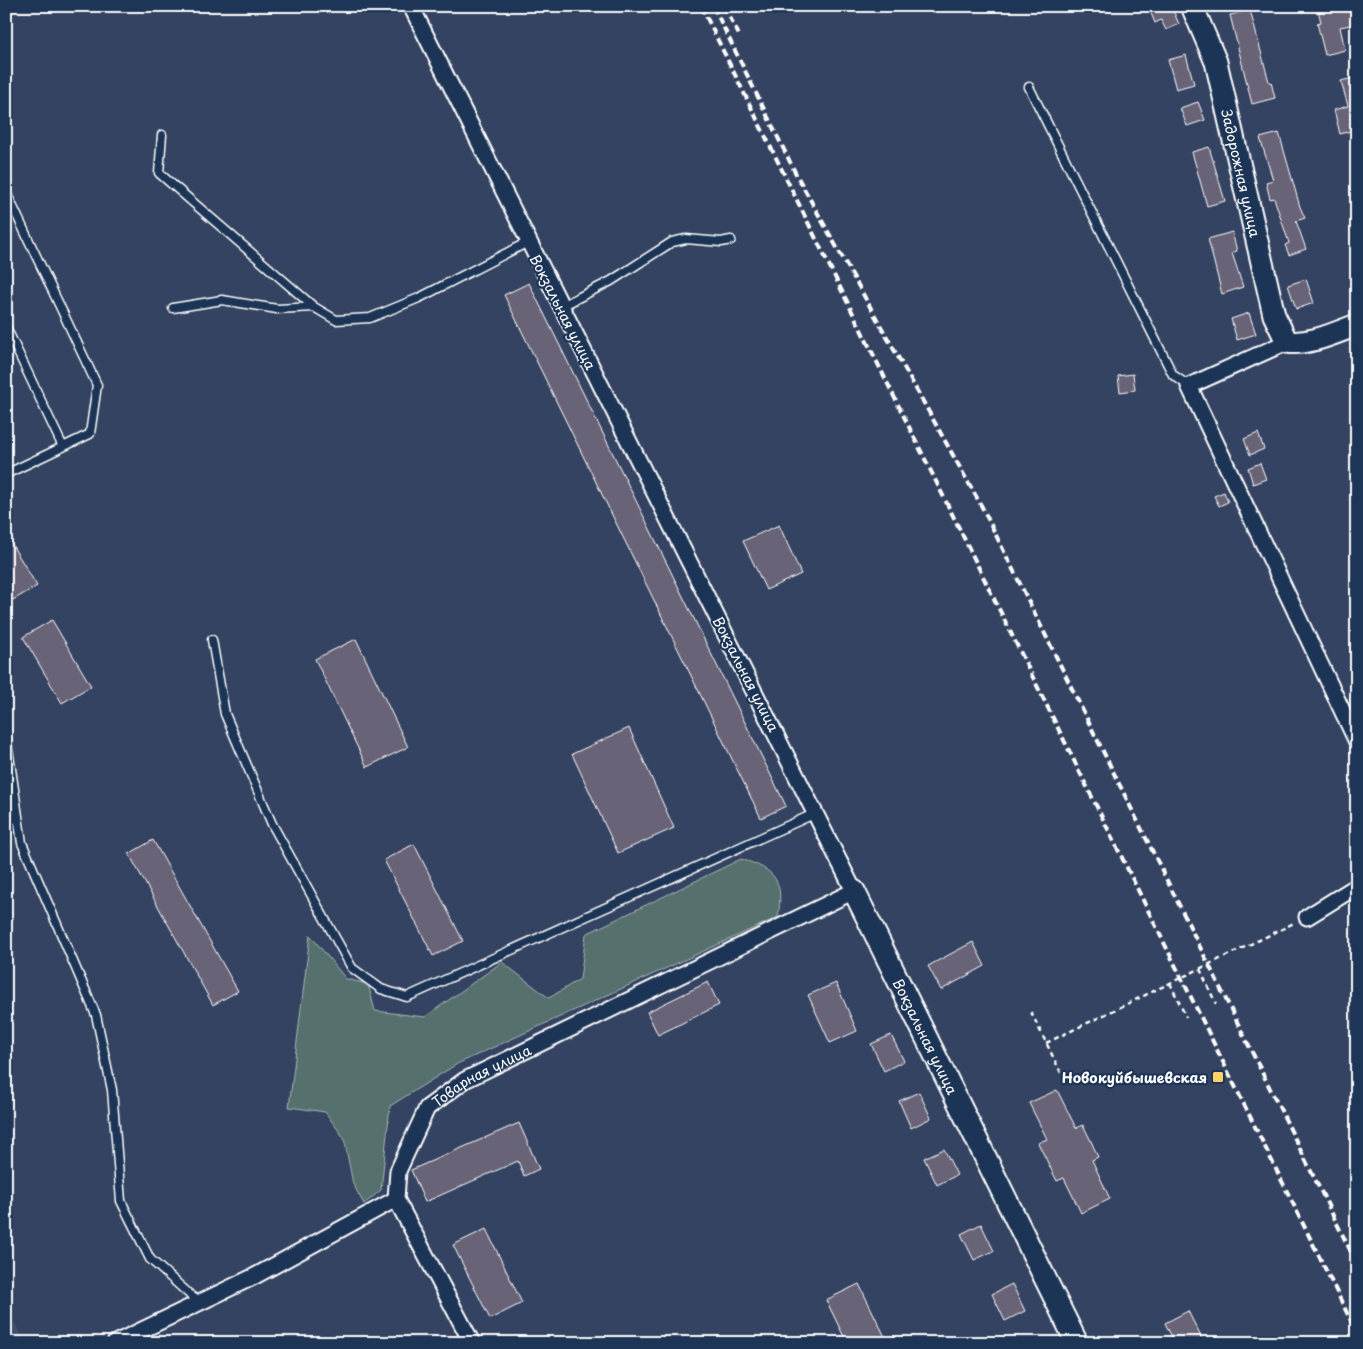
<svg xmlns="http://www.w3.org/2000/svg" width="1363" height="1349" viewBox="0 0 1363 1349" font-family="'Playpen Sans',sans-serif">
	<rect width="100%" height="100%" fill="#344361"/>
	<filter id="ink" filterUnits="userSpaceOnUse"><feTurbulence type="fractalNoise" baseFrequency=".02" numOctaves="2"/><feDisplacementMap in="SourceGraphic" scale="10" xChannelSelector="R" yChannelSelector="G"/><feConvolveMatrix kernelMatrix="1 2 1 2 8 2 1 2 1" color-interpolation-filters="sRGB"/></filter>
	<g filter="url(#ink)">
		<path fill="#444d68" d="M6,1306L25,1343H6Z"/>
		<path fill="#556f6d" stroke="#aab7b6" d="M741,859C776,870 784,880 778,917L457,1064L390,1106L381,1190L364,1204L353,1184L344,1138L325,1112L289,1107L310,935L346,979L368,984L375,1011L425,1017L502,962L549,998L580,979L586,934Z"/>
		<path fill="#696478" stroke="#fff" d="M1148,6H1171L1179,24L1166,30L1161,20L1155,23Z
			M1317,6H1351L1355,24L1340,27L1345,50L1325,55L1317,23L1321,22Z
			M1250,10L1269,82H1271L1275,98L1252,104L1230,15Z
			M1186,55L1194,84L1176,89L1168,60Z
			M1357,77V129L1340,134L1334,110L1348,106L1341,81Z
			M1198,102L1205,120L1187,126L1180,108Z
			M1279,133L1300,207L1305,218L1296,221L1306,249L1289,255L1285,245L1289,243L1274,198L1270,199L1266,182L1273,180L1260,138Z
			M1209,147L1225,201L1207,206L1192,152Z
			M1232,232L1237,251L1232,253L1243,287L1222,294L1208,239Z
			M1306,279L1314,303L1296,309L1288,285Z
			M529,283L786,806L761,818L504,295Z
			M1249,313L1256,334L1237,340L1231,319Z
			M1133,374L1135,390L1120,392L1118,376Z
			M1258,433L1264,449L1250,455L1244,439Z
			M1260,463L1266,479L1253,484L1248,468Z
			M1224,492L1228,502L1219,506L1214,496Z
			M779,525L801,574L766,590L743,541Z
			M6,535L37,586L13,600L6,589Z
			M52,620L91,686L62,703L23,637Z
			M356,639L408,747L367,767L315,659Z
			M629,728L674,828L618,853L572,754Z
			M153,840L238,991L213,1005L129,854Z
			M414,844L463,941L433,956L384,860Z
			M973,942L985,966L941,990L928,966Z
			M708,982L719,1005L658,1035L647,1012Z
			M836,983L857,1031L830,1043L808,995Z
			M891,1035L904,1061L884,1071L871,1044Z
			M1057,1090L1076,1128L1083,1125L1091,1141L1098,1157L1092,1160L1110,1199L1081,1213L1064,1178L1057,1181L1038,1143L1047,1139L1029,1103Z
			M919,1092L931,1118L911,1128L899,1101Z
			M519,1123L539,1169L524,1176L518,1161L425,1202L411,1170Z
			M944,1149L957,1175L937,1185L924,1158Z
			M981,1224L994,1251L974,1260L961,1234Z
			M486,1229L522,1303L490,1319L453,1245Z
			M859,1284L888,1343H847L826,1300Z
			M1012,1284L1025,1311L1005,1321L992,1294Z
			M1188,1311L1204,1343H1175L1165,1323Z"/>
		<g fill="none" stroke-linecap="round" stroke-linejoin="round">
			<defs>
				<path id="lane" d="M1029,87L1173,375L1189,386
					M162,135L159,173L314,307
					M6,192L97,385L90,434L6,474
					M560,307L611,281L672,242L686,239L721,242L731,240
					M173,308L222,300L277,309L314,307L336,320L370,318L419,298L528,242
					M6,327L63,447
					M212,640L225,714L272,824L352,968L381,989L407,997L816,813
					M6,735L22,843L96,1015L112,1090L121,1201L150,1259L198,1302
					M6,820L18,818"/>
				<g id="street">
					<path d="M1287,342L1189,386L1357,742"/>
					<path d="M1307,917L1357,886"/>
					<path id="s1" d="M396,1199L398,1171L427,1108L465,1080L854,891L411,6"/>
					<path d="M396,1199L472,1343"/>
					<path d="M115,1343L255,1276L396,1199"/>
				</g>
				<g id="secondary">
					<path id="s2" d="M1192,6L1216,62L1274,315L1287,342C1311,345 1334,333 1357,325"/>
					<path id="s3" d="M854,891L1077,1343"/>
				</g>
			</defs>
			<use href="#lane" stroke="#fff" stroke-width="11"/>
			<use href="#street" stroke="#fff" stroke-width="19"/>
			<use href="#secondary" stroke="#fff" stroke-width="25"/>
			<path stroke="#fff" stroke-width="2.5" stroke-dasharray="5 4" stroke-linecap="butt" d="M1280,930L1296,922
				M1200,969L1216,1004
				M1170,983L1186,1017
				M1031,1012L1062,1075"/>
			<use href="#lane" stroke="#1d3557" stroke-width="8"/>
			<use href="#street" stroke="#1d3557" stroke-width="15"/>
			<use href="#secondary" stroke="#1d3557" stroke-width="21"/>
			<path stroke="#fff" stroke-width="4" stroke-dasharray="8 4" stroke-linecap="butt" d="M701,6L1357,1333
				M713,6L797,176L982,507L1357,1264
				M724,6L739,35"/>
			<path stroke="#fff" stroke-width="2.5" stroke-dasharray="5 4" stroke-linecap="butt" d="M1046,1043L1280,930"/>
		</g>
	</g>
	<rect fill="#ffd166" stroke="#1d3557" stroke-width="2" x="1212" y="1071" width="12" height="12" rx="2.5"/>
	<g text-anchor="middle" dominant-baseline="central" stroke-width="4.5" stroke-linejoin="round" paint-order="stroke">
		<g font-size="14" fill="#fff" stroke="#1d3557">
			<text stroke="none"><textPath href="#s2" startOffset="175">Задорожная улица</textPath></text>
			<text transform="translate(563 312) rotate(63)">Вокзальная улица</text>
			<text transform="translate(746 674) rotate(63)">Вокзальная улица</text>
			<text stroke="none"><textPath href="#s3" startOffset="162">Вокзальная улица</textPath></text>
			<text stroke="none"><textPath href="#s1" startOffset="161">Товарная улица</textPath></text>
		</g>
		<g font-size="14" font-weight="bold" fill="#fff" stroke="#1d3557" text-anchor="end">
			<text x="1207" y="1077">Новокуйбышевская</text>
		</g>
	</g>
	<rect width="1363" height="1349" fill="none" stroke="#1d3557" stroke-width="25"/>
	<rect x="12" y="12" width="1338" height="1324" fill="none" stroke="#fff" stroke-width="2" filter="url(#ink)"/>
</svg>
